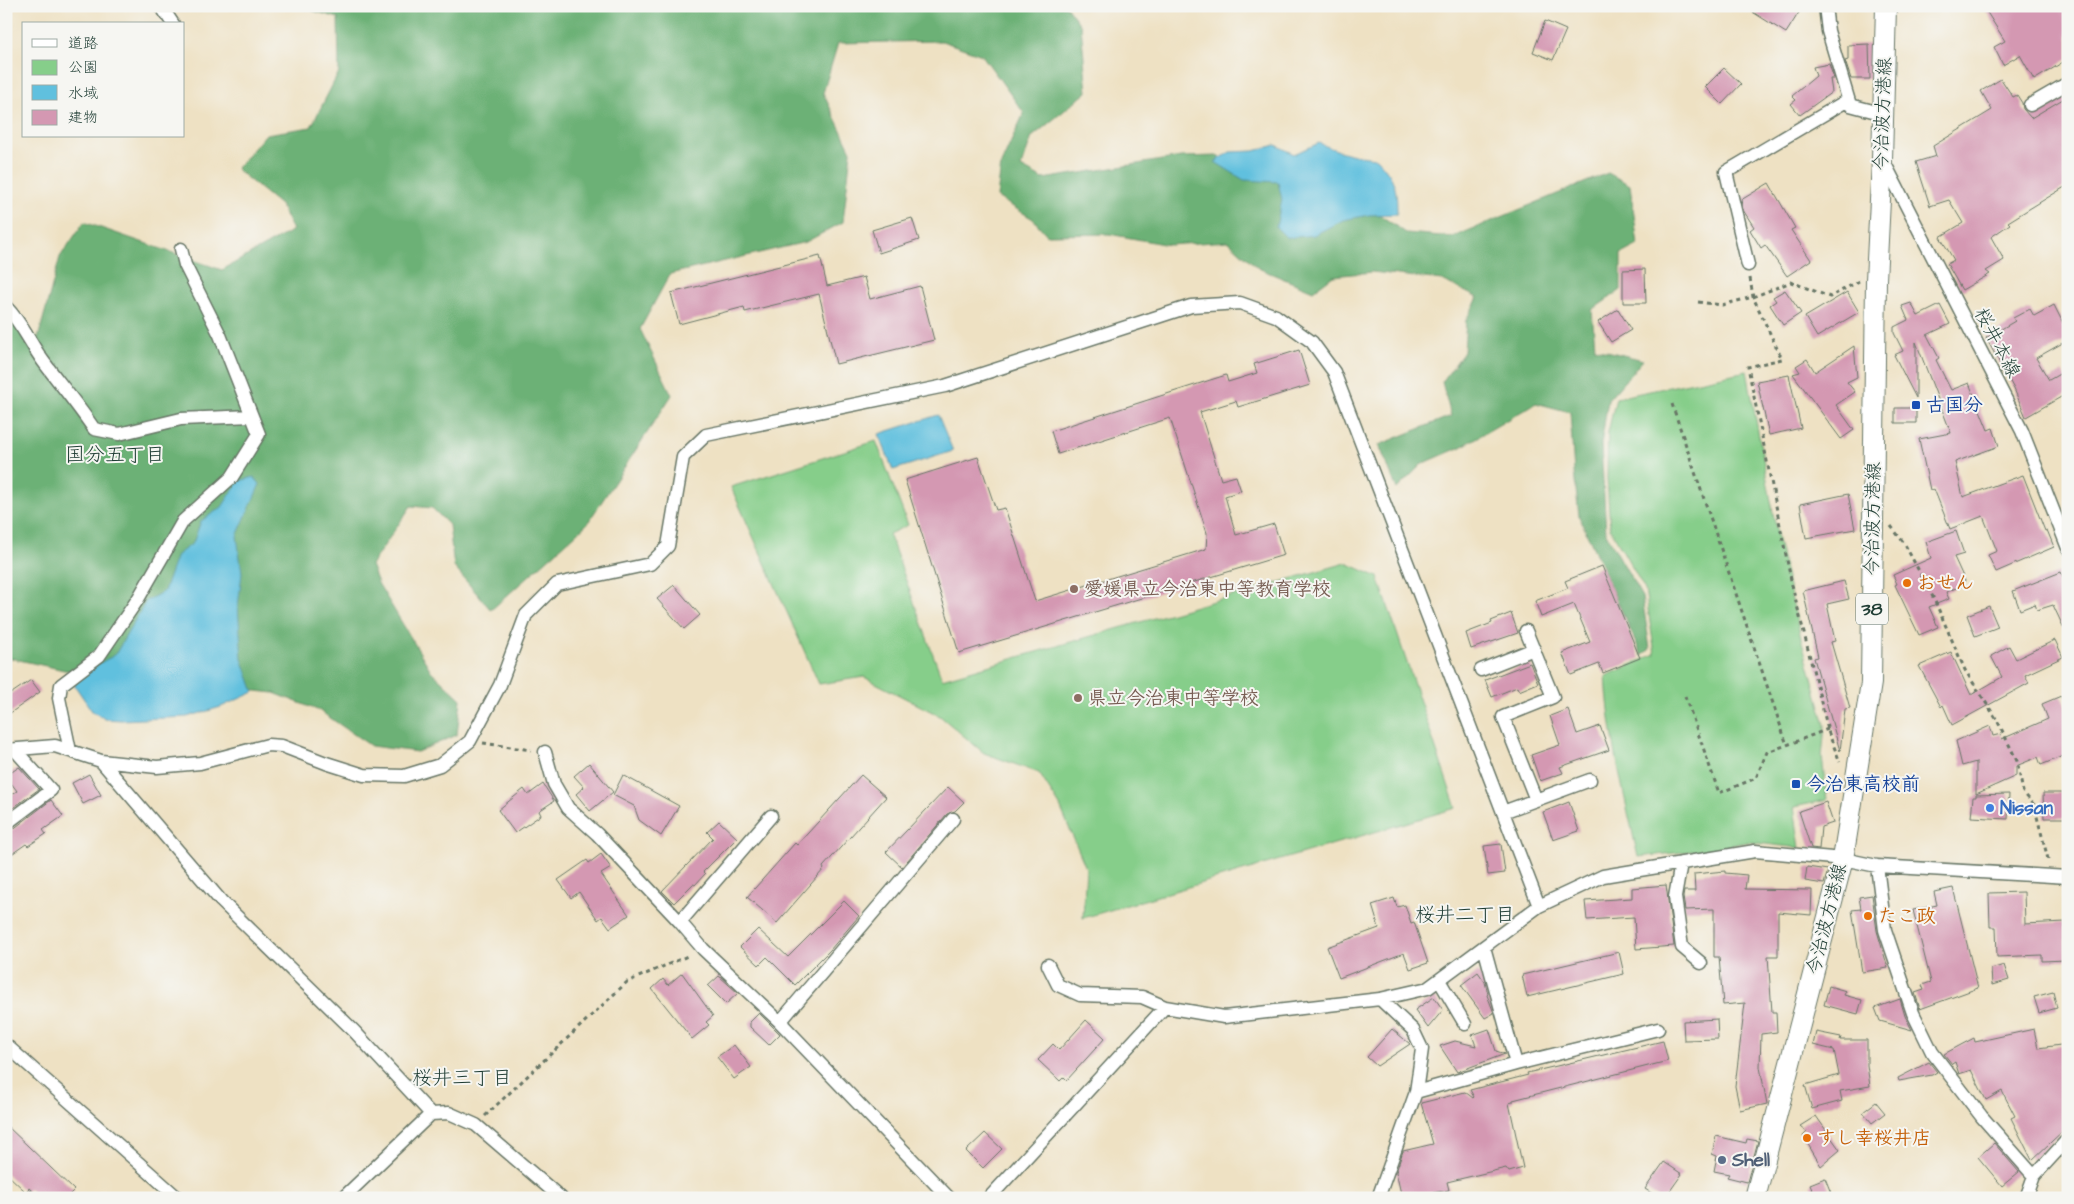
<svg xmlns="http://www.w3.org/2000/svg" width="2074" height="1204" viewBox="0 0 2074 1204" font-family="'Architects Daughter','Klee One',sans-serif">
	<rect width="100%" height="100%" fill="#f6f6f2"/>
	<filter id="ink" filterUnits="userSpaceOnUse"><feTurbulence type="fractalNoise" baseFrequency=".02" numOctaves="2"/><feDisplacementMap in="SourceGraphic" scale="10" xChannelSelector="R" yChannelSelector="G"/><feConvolveMatrix kernelMatrix="1 2 1 2 8 2 1 2 1" color-interpolation-filters="sRGB"/></filter>
	<filter id="wash" filterUnits="userSpaceOnUse"><feTurbulence type="fractalNoise" baseFrequency=".0096" numOctaves="4" result="noise"/><feDisplacementMap in="SourceGraphic" scale="20" xChannelSelector="R" yChannelSelector="G"/><feGaussianBlur stdDeviation="1.12" result="paint"/><feColorMatrix in="noise" values="0 0 0 0 0 0 0 0 0 0 0 0 0 0 0 0 0 1.4 0 .05"/><feComposite in="paint" operator="in"/></filter>
	<g filter="url(#wash)">
		<rect width="100%" height="100%" fill="#eee1c3"/>
		<path fill="#86ce8a" stroke="#52865f" d="M1747,371L1779,545L1801,638L1825,725L1822,757L1827,800L1794,807L1800,848L1748,842L1712,849L1638,857C1625,798 1609,737 1606,676L1655,654L1645,590L1610,528L1607,479L1608,432L1616,398Z
			M876,441L908,525L889,534L942,679L1346,563L1378,577L1456,808L1083,918L1086,868L1060,806L1039,773L984,753L940,716L864,677L819,684L731,487Z"/>
		<path fill="#6cb176" stroke="#467755" d="M297,6H1066L1081,26L1087,92L1032,137L1021,167L1043,179L1181,157L1217,156L1247,170L1367,206L1406,233L1453,237L1608,173L1630,185L1638,245L1621,254V290L1592,310L1595,348L1643,360L1608,400L1601,444L1606,533L1642,597L1650,649L1642,656L1579,516L1574,472L1570,412L1536,403L1461,447L1422,464L1397,489L1379,445L1451,416L1442,382L1464,352L1466,320L1478,298L1442,280L1372,272L1333,276L1313,291L1258,268L1228,241L1169,245L1109,234L1047,235L1033,219L997,197L1001,164L1024,113L982,55L942,41L838,43L823,93L851,151L843,222L806,242L670,274L640,329L672,395L587,524L491,610L454,567L449,525L432,508L411,506L371,565L378,583L431,671L461,699L457,735L417,752L371,746L320,711L274,693L64,670L10,658L6,661V314L38,338L60,257L84,222L222,270L293,230L280,205L236,169L266,134L311,127L339,72L338,18Z"/>
		<path fill="#60c0de" stroke="#407e89" d="M1319,143C1338,152 1355,156 1376,158C1395,178 1397,187 1397,214L1369,215L1343,220L1314,235L1287,238L1276,227L1282,200L1278,182L1244,180L1215,162L1230,152L1254,151L1276,145L1294,154Z
			M938,415L953,451L893,470L879,434Z
			M254,477L260,484L237,536L242,573L238,607L242,659L254,692L221,707L187,717L121,720L105,719L92,711L73,683L83,672L115,655L146,601L164,591L177,555L193,543L201,521L222,507L239,481Z"/>
		<g id="blocks">
			<path fill="#d498b2" d="M1743,6H1803L1786,33Z
				M1983,6H2068V59L2034,80L2020,55L2003,65L1994,47L2005,41Z
				M1545,21L1566,30L1553,60L1533,52Z
				M1869,44L1870,79H1851L1845,61L1848,60V45Z
				M1829,64L1834,79H1830L1832,92L1800,115L1791,104L1796,100L1792,96L1816,76L1813,67Z
				M1724,68L1741,84L1722,104L1705,87Z
				M2001,79L2013,97L2017,95L2022,103L2023,109L2031,118L2068,96V185L2008,222L2010,224L1991,237L2004,260L1986,271L1990,274L1962,290L1947,264L1954,260L1940,237L1963,223L1949,200L1930,206L1916,162L1936,156L1933,146L1992,110L1981,91Z
				M1769,183L1795,228L1791,230L1811,260L1787,276L1765,245L1761,248L1750,230L1754,227L1743,210L1741,200Z
				M912,218L919,240L879,253L872,230Z
				M820,256L827,286L864,277L870,299L920,286L934,340L836,364L819,294L745,312L744,307L679,324L671,293Z
				M1645,269L1646,303H1623V270Z
				M1785,290L1801,313L1783,325L1770,305L1776,301L1773,297Z
				M1847,292L1859,312L1817,337L1805,317Z
				M1911,303L1918,316L1940,305L1950,324L1927,335L1939,358L1936,360L1951,390L1969,383L1988,430L1993,428L1999,446L1955,462L1963,497L2023,475L2045,531L2047,530L2054,547L1996,572L1988,555L1997,551L1983,516L1950,529L1934,489L1930,490L1919,439L1951,433L1916,342V398L1894,355L1903,351L1894,333V327L1908,320L1902,306Z
				M2054,305L2063,323L2068,320V340L2036,358L2049,380L2063,372L2068,380V393L2026,417L2014,389L1986,338L2015,321L2013,318L2030,309L2034,316Z
				M1618,309L1631,330L1611,342L1598,322Z
				M1854,346L1857,377L1847,382L1855,392L1836,405L1854,430L1841,439L1793,374L1800,372L1796,366L1807,359L1815,372Z
				M1299,350L1310,385L1238,407L1236,401L1200,412L1221,480L1236,476L1241,491L1225,496L1236,535L1274,524L1284,555L959,653L905,480L978,457L996,510L1005,508L1035,601L1206,549L1207,533L1170,418L1058,454L1051,431L1226,375L1228,382L1257,373L1254,364Z
				M1789,375L1801,428L1769,435L1757,381Z
				M1895,408H1916V423H1895Z
				M1848,494L1855,529L1806,538L1800,504Z
				M1956,531L1964,554L1954,557L1965,581L1960,583L1961,586L1946,592L1949,599L1929,607L1938,627L1919,635L1895,585L1897,584L1893,575L1931,558L1926,542Z
				M1602,566L1640,658L1603,673L1599,664L1571,675L1562,653L1590,642L1574,604L1541,617L1535,601L1568,588L1565,581Z
				M2061,572L2068,588V637L2053,605L2037,610L2035,604L2020,610L2013,591Z
				M1844,581L1849,599L1827,604L1835,641L1831,642L1850,708L1845,709L1840,751L1814,658L1818,657L1803,591Z
				M674,585L700,615L684,629L657,599Z
				M1989,606L1998,627L1975,636L1967,615Z
				M1511,613L1518,633L1471,649L1466,633L1492,623L1491,621Z
				M2055,640L2063,657L2025,675L2029,683L1952,725L1943,705L1941,707L1919,666L1951,652L1971,695L2002,677L1991,656L2009,646L2016,659Z
				M1530,663L1538,683L1519,691L1517,687L1492,697L1485,680Z
				M31,680L40,692L6,716V697Z
				M2061,696L2068,711V754L2041,765L2038,757L2016,766V776L1976,794V762L1962,766L1956,741L1990,726L1993,736L2001,734L2002,739L2048,719L2042,704Z
				M1568,709L1577,734L1600,726L1609,750L1560,767L1563,773L1540,781L1531,755L1560,745L1550,716Z
				M589,763L613,792L590,811L576,794L584,787L574,776Z
				M19,767L39,789L6,813V798L17,791L6,776Z
				M89,774L101,795L83,804L72,783Z
				M623,775L679,806L661,836L639,820L634,806L613,795Z
				M861,775L886,797L823,867L824,869L777,923L747,897L795,843L797,845Z
				M543,784L554,801L539,811L541,815L515,833L498,810L524,789L528,795Z
				M948,787L964,802L955,811L947,814L902,867L886,852Z
				M2043,793H2068V818H2044Z
				M2009,794L2008,819L1971,817L1973,797H1976V795Z
				M51,800L63,816L43,830L46,834L28,846L26,844L6,858V831L12,830Z
				M1569,802L1579,831L1553,840L1543,812Z
				M1826,802L1833,823L1821,827L1819,849L1811,848L1799,811Z
				M719,821L737,838L703,872L705,874L695,885L693,884L674,903L662,891L713,838L707,832Z
				M1501,844L1505,873L1488,875L1484,846Z
				M601,854L611,868L601,874L629,915L610,928L602,917L598,920L579,892L571,898L558,880L587,860L589,863Z
				M1807,867L1828,870L1824,884L1805,881Z
				M1725,871V873L1747,875L1745,889L1812,890L1811,915L1778,912V956H1768L1772,1012H1776L1777,1032L1761,1034L1760,1067L1767,1104L1740,1110L1735,1086L1745,1003L1723,1005L1719,957H1714V909L1685,910L1683,897L1684,891H1695L1694,874Z
				M1666,885L1674,946L1636,949L1634,917L1587,920L1585,901L1632,898V888Z
				M1953,888L1978,988L1920,1009L1915,993L1924,990L1922,985L1931,982L1913,910L1937,905L1934,892Z
				M2024,892L2025,924L2065,922L2066,960L2042,961V955L1997,957L1996,927H1990L1989,893Z
				M1872,895L1877,931L1888,968L1862,972L1852,910L1861,909L1859,897Z
				M1394,898L1397,907L1405,905L1411,923L1414,922L1428,963L1410,969L1404,953L1339,978L1327,947L1379,928L1372,905Z
				M844,901L859,916L830,950L795,985L767,957L759,965L740,947L758,929L788,957Z
				M1619,952L1624,974L1527,997L1522,975Z
				M2004,965L2009,980L1992,985L1991,969Z
				M1478,972L1485,982L1488,994L1487,995L1494,1013L1485,1018L1461,985Z
				M682,973L713,1016L706,1022L709,1025L692,1039L652,989L663,979L668,985Z
				M719,976L738,993L726,1004L708,986Z
				M1829,986L1846,991L1844,995L1862,1000L1858,1014L1824,1005Z
				M2053,992L2057,1008L2039,1013L2034,997Z
				M1434,997L1443,1010L1428,1028L1415,1010Z
				M1900,999L1905,1016L1912,1030L1880,1021L1875,1008Z
				M759,1013L780,1034L769,1045L750,1027V1022Z
				M1717,1019L1718,1039L1684,1040L1683,1021Z
				M1086,1020L1105,1038L1067,1080L1064,1077L1060,1081L1038,1060L1053,1044L1059,1050Z
				M1392,1029L1410,1044L1377,1066L1367,1057Z
				M1489,1029L1496,1051L1505,1054L1457,1072L1440,1046L1455,1041L1476,1046L1472,1035Z
				M2034,1029L2038,1048L2068,1044V1126L2032,1160L2011,1118L2015,1116L2002,1091L1986,1100L1971,1070L1959,1074L1955,1062L1952,1064L1944,1054L1974,1038L1975,1042Z
				M1816,1032L1841,1037L1840,1040H1867V1065L1870,1086L1840,1091L1842,1101L1812,1109L1805,1085L1839,1075L1834,1050L1813,1045Z
				M1663,1041L1668,1061L1513,1100V1102L1509,1103L1523,1168L1509,1172L1506,1168L1447,1182L1449,1190L1421,1195L1420,1198H1402L1396,1172L1403,1151L1433,1144L1421,1103L1465,1092L1473,1098L1474,1097L1470,1090L1528,1075L1527,1073Z
				M734,1045L751,1067L734,1079L717,1057Z
				M1929,1062L1937,1072L1932,1075L1899,1081L1898,1078Z
				M1876,1102L1885,1113L1872,1123L1863,1112Z
				M1816,1116L1840,1150L1821,1166L1803,1136L1807,1132L1800,1126Z
				M6,1125L74,1190L66,1198H40L29,1188L26,1192L6,1173Z
				M985,1133L1002,1149L983,1168L966,1151Z
				M1716,1136L1746,1143L1747,1139L1758,1141L1747,1182L1727,1177L1729,1174L1714,1171L1717,1156L1712,1154Z
				M1994,1143L2019,1172L2002,1186L1978,1157Z
				M1664,1162L1682,1174L1665,1198H1659L1645,1189Z
				M1825,1178L1833,1198H1816L1810,1184Z"/>
		</g>
	</g>
	<g filter="url(#ink)">
		<use href="#blocks" fill-opacity="0" stroke="#677666" stroke-width="1"/>
		<g fill="none" stroke-linecap="round" stroke-linejoin="round">
			<defs>
				<path id="street" d="M161,6L173,24
					M1825,6L1828,31L1850,105L1884,114
					M2030,105L2068,83
					M1884,162L2022,431L2068,548
					M1748,265L1726,172L1848,100
					M6,307C22,323 30,343 43,361C60,384 78,405 94,429L119,434L181,419L252,416
					M1526,631L1553,697L1503,717L1536,800
					M1481,670L1534,649
					M6,750L55,746L101,761L157,767L200,763L268,745L282,746L326,763L364,775L404,776L440,765L470,741L500,685L526,615L557,584L650,564L668,546L683,457L706,435L945,386L1191,306L1240,303L1276,316L1312,342L1334,372L1539,906
					M70,751L59,698L61,685L99,656L138,599L183,521L232,477L259,434L220,335L185,265L181,249
					M545,752L554,784L568,808L597,834L680,922L703,949L780,1022L949,1198
					M101,761L221,901L354,1031L431,1114
					M1503,812L1590,780
					M7,823L51,790L15,750
					M1681,863L1675,897L1682,947L1701,963
					M1877,866L1885,930L1913,1013L1932,1052L1982,1117L2034,1176
					M680,922L771,816
					M1484,947L1516,1064
					M1048,965L1058,985L1080,995L1142,997L1165,1007L1224,1017L1380,999L1428,988L1539,906L1603,876L1755,851L1843,859L1877,866L2068,877
					M1439,980L1465,1024
					M780,1022L953,819
					M6,1045L178,1198
					M1416,1092L1516,1064L1658,1029
					M343,1198L431,1114L449,1113L476,1125L561,1198
					M989,1198L1165,1007
					M1378,1198L1416,1092L1422,1049L1413,1030L1380,999
					M2026,1198L2034,1176L2068,1139"/>
				<path id="primary" d="M1755,1198L1843,859L1871,683L1876,280L1882,160L1886,6"/>
			</defs>
			<use href="#street" stroke="#677666" stroke-width="15"/>
			<use href="#primary" stroke="#677666" stroke-width="22"/>
			<path stroke="#677666" stroke-width="3" stroke-dasharray="4 4" stroke-linecap="butt" d="M1750,278L1753,297L1782,359L1748,367L1792,585L1829,734L1840,762
				M1698,302L1722,305L1753,297L1791,282L1830,297L1859,281
				M1672,404L1787,745L1828,729
				M1891,526L1904,543L1934,599L1965,670L1997,720L2017,761L2023,792L2034,805L2049,863
				M1685,696L1719,793L1756,778L1767,752L1787,745
				M483,743L531,750
				M485,1116L627,982L690,955"/>
			<use href="#street" stroke="#fff" stroke-width="12"/>
			<use href="#primary" stroke="#fff" stroke-width="20"/>
		</g>
	</g>
	<g fill="#1a4fb4" stroke="#f6f6f2" stroke-width="2">
		<rect x="1911" y="400" width="10" height="10" rx="2.5"/>
		<rect x="1791" y="779" width="10" height="10" rx="2.5"/>
	</g>
	<g fill="#e8710a" stroke="#f6f6f2" stroke-width="2">
		<circle cx="1907" cy="583" r="5"/>
		<circle cx="1868" cy="916" r="5"/>
		<circle cx="1807" cy="1138" r="5"/>
	</g>
	<g fill="#8d6e63" stroke="#f6f6f2" stroke-width="2">
		<circle cx="1074" cy="589" r="5"/>
		<circle cx="1078" cy="698" r="5"/>
	</g>
	<circle fill="#3f7fe0" stroke="#f6f6f2" stroke-width="2" cx="1990" cy="808" r="5"/>
	<circle fill="#5c6f8a" stroke="#f6f6f2" stroke-width="2" cx="1722" cy="1160" r="5"/>
	<g text-anchor="middle" dominant-baseline="central" stroke-width="4" stroke-linejoin="round" paint-order="stroke">
		<rect fill="#f6f6f2" stroke="#60746d" stroke-width="1" x="1856" y="593.5" width="32" height="31" rx="4"/>
		<g font-size="18" font-weight="bold" fill="#1f3d34">
			<text x="1872" y="609">38</text>
		</g>
		<g font-size="19" fill="#1f3d34" stroke="#f6f6f2">
			<text transform="translate(1883 114) rotate(-88)">今治波方港線</text>
			<text transform="translate(1997 343) rotate(62)">桜井本線</text>
			<text transform="translate(1873 519) rotate(-89)">今治波方港線</text>
			<text transform="translate(1827 919) rotate(-76)">今治波方港線</text>
		</g>
		<g font-size="19" font-weight="bold" fill="#164399" stroke="#f6f6f2" text-anchor="start">
			<text x="1926" y="405">古国分</text>
			<text x="1806" y="784">今治東高校前</text>
		</g>
		<g font-size="19" font-weight="bold" fill="#c56008" stroke="#f6f6f2" text-anchor="start">
			<text x="1917" y="583">おせん</text>
			<text x="1878" y="916">たこ政</text>
			<text x="1817" y="1138">すし幸桜井店</text>
		</g>
		<g font-size="19" font-weight="bold" fill="#785e54" stroke="#f6f6f2" text-anchor="start">
			<text x="1084" y="589">愛媛県立今治東中等教育学校</text>
			<text x="1088" y="698">県立今治東中等学校</text>
		</g>
		<g font-size="19" font-weight="bold" fill="#366cbe" stroke="#f6f6f2" text-anchor="start">
			<text x="2000" y="808">Nissan</text>
		</g>
		<g font-size="19" font-weight="bold" fill="#4e5e75" stroke="#f6f6f2" text-anchor="start">
			<text x="1732" y="1160">Shell</text>
		</g>
		<g font-size="20" fill="#1f3d34" stroke="#f6f6f2">
			<text x="115" y="455">国分五丁目</text>
			<text x="1465" y="915">桜井二丁目</text>
			<text x="462" y="1078">桜井三丁目</text>
		</g>
	</g>
	<rect width="2074" height="1204" fill="none" stroke="#f6f6f2" stroke-width="25"/>
	<rect x="22" y="22" width="162" height="115" fill="#f6f6f2" stroke="#a0aca6"/>
	<rect x="32" y="39" width="25" height="8" fill="#ffffff" stroke="#a0aca6"/>
	<text x="68" y="48" font-size="15" fill="#1f3d34">道路</text>
	<rect x="32" y="60" width="25" height="15" fill="#86ce8a" stroke="#a0aca6"/>
	<text x="68" y="72" font-size="15" fill="#1f3d34">公園</text>
	<rect x="32" y="85" width="25" height="15" fill="#60c0de" stroke="#a0aca6"/>
	<text x="68" y="98" font-size="15" fill="#1f3d34">水域</text>
	<rect x="32" y="110" width="25" height="15" fill="#d498b2" stroke="#a0aca6"/>
	<text x="68" y="122" font-size="15" fill="#1f3d34">建物</text>
</svg>
